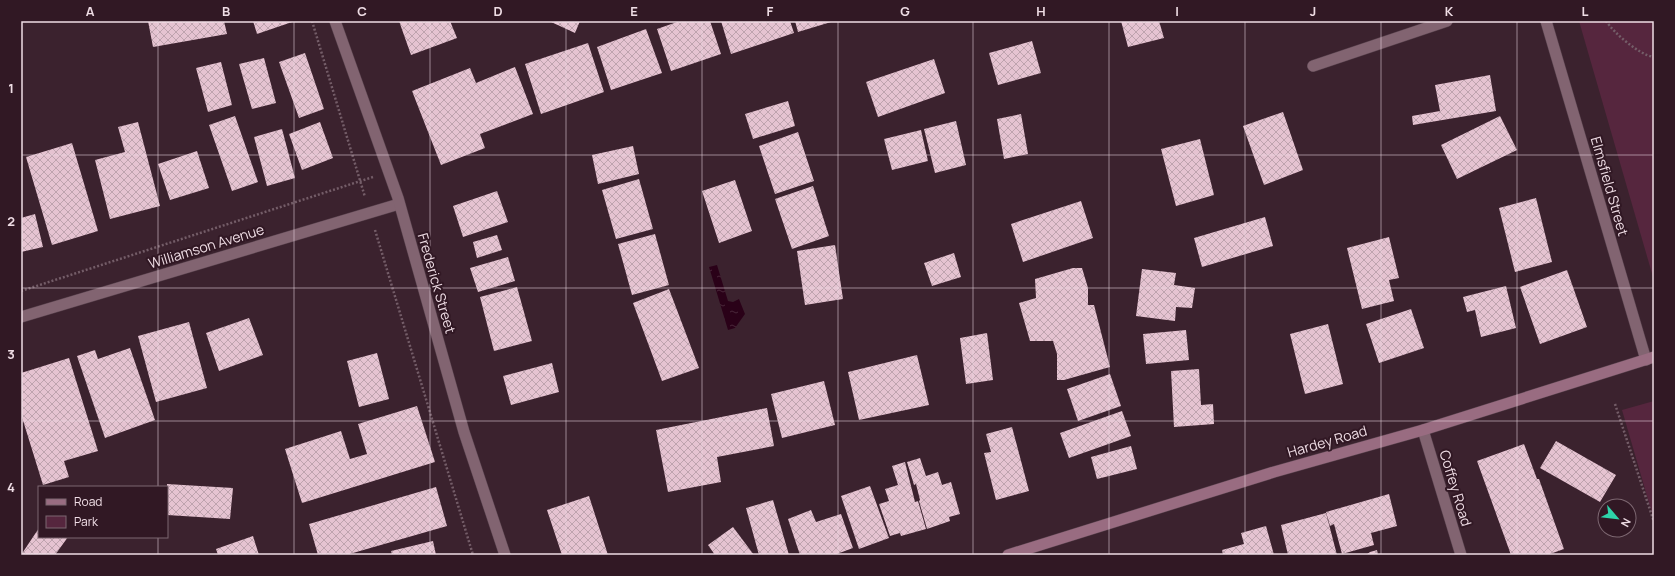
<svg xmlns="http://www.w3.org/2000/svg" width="1675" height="576" viewBox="0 0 1675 576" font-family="Manrope,sans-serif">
	<defs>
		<pattern id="water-ripples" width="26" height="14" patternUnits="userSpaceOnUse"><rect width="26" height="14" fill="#2a0118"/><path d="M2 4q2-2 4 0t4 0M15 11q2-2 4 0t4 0" fill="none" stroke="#492639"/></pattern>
		<pattern id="building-cross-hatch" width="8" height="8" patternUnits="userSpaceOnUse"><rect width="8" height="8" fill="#e5c3d1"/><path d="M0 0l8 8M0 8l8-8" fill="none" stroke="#bea3ae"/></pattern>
	</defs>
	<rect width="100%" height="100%" fill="#3b222e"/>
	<path fill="#56263e" d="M1579,21H1654V278L1653,277Z
		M1654,401V520L1622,410Z"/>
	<path fill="url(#water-ripples)" d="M717,265L728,301L733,302L739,299L745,314L735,328L728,330L709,267Z"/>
	<path fill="url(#building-cross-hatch)" d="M148,21H224L227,34L153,47Z
		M253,21H295L257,34Z
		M399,21H450L457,38L411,55Z
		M549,21H580L575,33Z
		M680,21H710L721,54L671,71L657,29Z
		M721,21H790L794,33L731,54Z
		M795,21H831V22L798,32Z
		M1121,21H1159L1164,38L1128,47Z
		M646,29L662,73L611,90L597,47Z
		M1032,41L1041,73L998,85L989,53Z
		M588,43L604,92L541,114L525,64Z
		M305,53L324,109L299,118L279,62Z
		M264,58L276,103L252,109L239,64Z
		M934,59L945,93L878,117L866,82Z
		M221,62L232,105L208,112L196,68Z
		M515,67L533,114L480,134L485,148L441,165L412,91L470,68L476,83Z
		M1490,75L1496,111L1413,125L1412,116L1440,111L1435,85Z
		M788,101L795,126L753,139L745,114Z
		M1283,112L1303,170L1264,185L1243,126Z
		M1021,114L1028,154L1004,159L997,119Z
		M235,116L258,182L232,191L209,125Z
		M1500,116L1517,150L1457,179L1441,145Z
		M956,121L966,165L935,173L924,129Z
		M138,122L160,206L110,219L95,160L125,152L118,127Z
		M320,122L333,158L302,170L289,134Z
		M282,129L295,178L267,186L254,137Z
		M921,130L928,161L892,170L884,139Z
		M798,132L814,181L775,194L759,146Z
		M1200,139L1214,195L1176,206L1161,149Z
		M72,143L98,231L52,245L26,157Z
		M633,146L639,174L598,184L592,155Z
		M197,151L209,188L170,200L158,164Z
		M639,179L653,229L616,239L602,190Z
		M735,180L752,231L719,243L702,191Z
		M813,186L829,236L792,249L775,199Z
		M497,191L508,222L463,237L453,206Z
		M1536,198L1552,262L1515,272L1499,208Z
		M1081,201L1093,238L1023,262L1011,224Z
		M35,214L43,247L21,252V218Z
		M1265,217L1273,246L1202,267L1194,238Z
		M655,234L669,285L632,295L618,244Z
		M497,235L502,250L477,258L473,242Z
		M1389,237L1399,278L1389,280L1394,301L1362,309L1347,248Z
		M835,245L843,299L805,305L797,251Z
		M954,253L961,277L932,286L924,263Z
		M508,257L515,281L478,292L470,268Z
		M1073,268H1082L1088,288V305H1094L1110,367L1064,380H1057V354L1053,341H1030L1019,303L1036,298L1035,279Z
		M1142,269L1176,273L1174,285L1195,288L1192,308L1176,307L1175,321L1136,316Z
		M1567,270L1587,327L1540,344L1520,287Z
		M1506,286L1516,328L1481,337L1475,310L1467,312L1463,297Z
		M517,287L532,341L494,351L480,297Z
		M669,289L699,368L662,381L633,303Z
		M1411,309L1424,348L1379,363L1366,324Z
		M249,318L263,355L219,371L206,333Z
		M189,322L207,388L156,402L138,336Z
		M1328,324L1343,384L1305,394L1290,334Z
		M1186,330L1189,360L1146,364L1143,334Z
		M987,333L993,380L966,384L960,338Z
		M130,348L155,420L105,438L77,356L95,350L98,359Z
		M377,353L389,399L359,407L347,361Z
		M917,355L929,405L859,420L848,372Z
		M69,358L98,451L64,461L69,477L43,485L21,414V373Z
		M552,363L559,392L511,405L503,376Z
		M1199,369L1201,405L1213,404L1214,424L1174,427L1171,371Z
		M1110,374L1121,406L1078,421L1067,389Z
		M824,381L835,425L782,438L771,394Z
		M417,406L435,462L302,503L285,449L341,431L350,459L367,454L358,424Z
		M767,408L774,446L717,457L721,482L668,492L656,430Z
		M1122,411L1131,436L1069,458L1060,433Z
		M1012,427L1029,491L996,500L984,453L991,452L986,434Z
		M1556,441L1616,475L1600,502L1540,468Z
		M1524,444L1537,479H1539L1564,549L1547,555H1511L1477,461Z
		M1131,446L1137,469L1097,479L1091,457Z
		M920,458L926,476L938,472L942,485L951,482L960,514L949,517L950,521L927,529L919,501L920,500L916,484L914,485L907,462Z
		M905,462L915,502L918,501L926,529L901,536L900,533L890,536L879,504L889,501L885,489L898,485L892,466Z
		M167,484L233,488L230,519L167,515Z
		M870,486L889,538L859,549L841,496Z
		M436,487L447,526L346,555H318L309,524Z
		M1389,494L1397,526L1371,533L1374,545L1342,554L1334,524L1330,526L1326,512Z
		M589,496L608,555H562L547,510Z
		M773,500L789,555H759L746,508Z
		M811,510L816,522L841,514L853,548L834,555H800L788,519Z
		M1326,513L1337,555H1288L1281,525Z
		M1266,526L1274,555H1223L1222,550L1244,544L1241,533Z
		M733,527L754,555H715L708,545Z
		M39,528V537H68L55,555H21Z
		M253,536L259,555H218L216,549Z
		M433,541L436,555H392L391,551Z
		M1377,550L1378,555H1366L1370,552Z"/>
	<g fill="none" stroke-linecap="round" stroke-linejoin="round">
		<defs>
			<path id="minor" d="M1546,21L1646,360
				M1313,66L1447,21
				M21,317L399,204
				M1423,430L1461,555"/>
			<path id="tertiary" d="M335,21L398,198L464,432L505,555"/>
			<path id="secondary" d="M1008,555L1274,472L1423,430L1654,357"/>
		</defs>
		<use href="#minor" stroke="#57414c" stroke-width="12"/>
		<use href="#tertiary" stroke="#57414c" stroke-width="12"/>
		<use href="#secondary" stroke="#57414c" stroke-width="12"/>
		<path stroke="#745d68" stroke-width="2.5" stroke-dasharray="2 2" stroke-linecap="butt" d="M312,21L365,197
			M1606,21C1614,33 1639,55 1654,57
			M375,230L473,555
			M21,291L373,177
			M1615,404L1654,522"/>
		<use href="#minor" stroke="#826471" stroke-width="11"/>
		<use href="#tertiary" stroke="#826471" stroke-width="11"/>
		<use href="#secondary" stroke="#996c81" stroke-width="11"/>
	</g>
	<path fill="none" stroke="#efdde5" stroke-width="1" stroke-opacity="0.55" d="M158,21V487M294,21V555M430,21V555M566,21V555M702,21V555M838,21V555M973,21V555M1109,21V555M1245,21V555M1381,21V555M1517,21V555M21,155H1654M21,288H1654M21,421H1654M158,537V555"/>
	<g text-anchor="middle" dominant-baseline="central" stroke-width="4" stroke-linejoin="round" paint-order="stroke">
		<g font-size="14" fill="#efdde5" stroke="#311824">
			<text transform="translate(1610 186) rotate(74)">Elmsfield Street</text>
			<text transform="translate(206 246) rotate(-17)">Williamson Avenue</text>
			<text transform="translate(437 283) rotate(74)">Frederick Street</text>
			<text transform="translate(1327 441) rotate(-16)">Hardey Road</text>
			<text transform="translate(1456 488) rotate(73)">Coffey Road</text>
		</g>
	</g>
	<rect width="1675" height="576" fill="none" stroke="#311824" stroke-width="44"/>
	<rect x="38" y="486" width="130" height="52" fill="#311824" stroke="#7d6771"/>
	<rect x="46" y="499" width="20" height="6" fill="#996c81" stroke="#7d6771"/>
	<text x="74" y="506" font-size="12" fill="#efdde5">Road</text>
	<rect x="46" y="516" width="20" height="12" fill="#56263e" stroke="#7d6771"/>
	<text x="74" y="526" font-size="12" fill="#efdde5">Park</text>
	<g transform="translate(1617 518) rotate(118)"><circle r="19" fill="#311824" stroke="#7d6771"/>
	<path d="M0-3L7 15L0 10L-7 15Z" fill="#2ed4aa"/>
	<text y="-6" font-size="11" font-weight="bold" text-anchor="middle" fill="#efdde5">N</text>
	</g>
	<rect x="22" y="22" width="1631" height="532" fill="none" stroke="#efdde5" stroke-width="1.5"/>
	<g font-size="13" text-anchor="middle" font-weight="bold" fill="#efdde5">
		<text x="90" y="16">A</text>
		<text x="226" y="16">B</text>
		<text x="362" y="16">C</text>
		<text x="498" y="16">D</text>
		<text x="634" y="16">E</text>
		<text x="770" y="16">F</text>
		<text x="905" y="16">G</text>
		<text x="1041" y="16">H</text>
		<text x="1177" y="16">I</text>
		<text x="1313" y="16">J</text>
		<text x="1449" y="16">K</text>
		<text x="1585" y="16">L</text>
		<text x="11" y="93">1</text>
		<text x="11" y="226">2</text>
		<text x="11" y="359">3</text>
		<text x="11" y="492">4</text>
	</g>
</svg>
